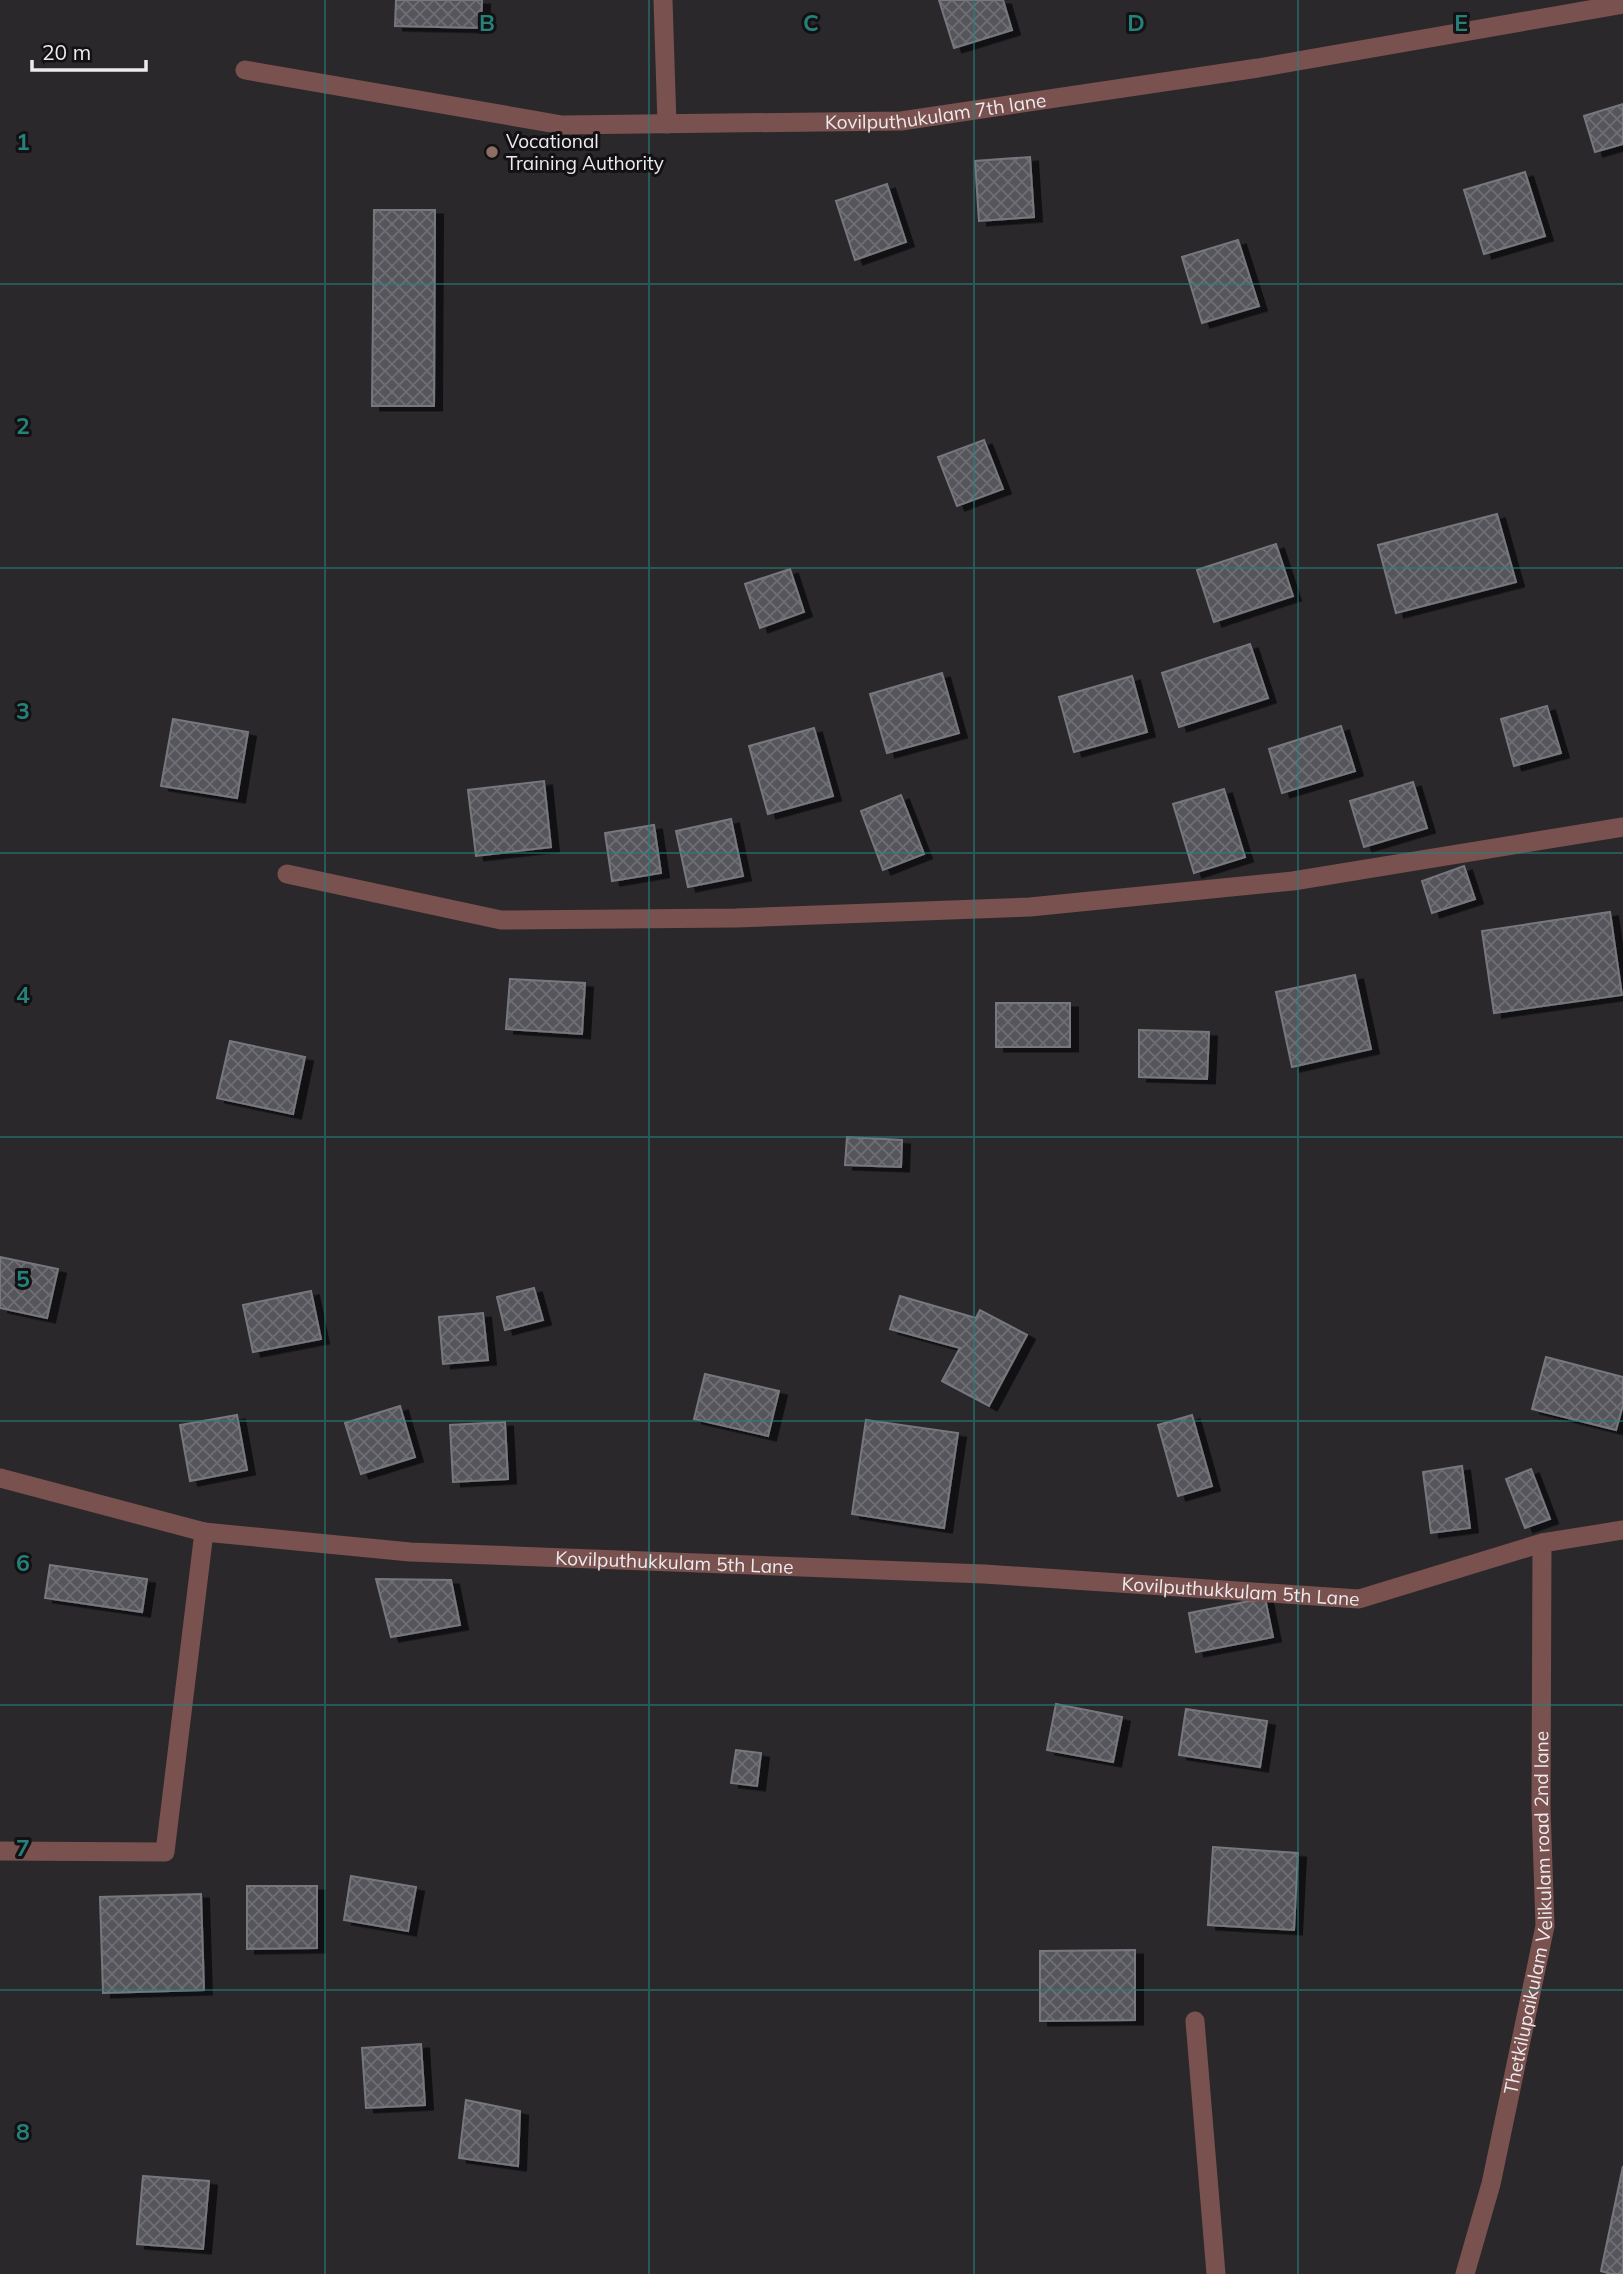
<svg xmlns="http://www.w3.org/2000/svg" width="1623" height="2274" viewBox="0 0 1623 2274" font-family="Mulish,sans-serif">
	<defs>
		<pattern id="building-cross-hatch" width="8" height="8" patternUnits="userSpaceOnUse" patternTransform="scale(1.75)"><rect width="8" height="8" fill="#55555b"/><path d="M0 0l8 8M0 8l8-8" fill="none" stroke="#6e6e73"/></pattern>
		<filter id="shadow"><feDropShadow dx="8" dy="4.5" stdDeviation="0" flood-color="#0009"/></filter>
	</defs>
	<rect width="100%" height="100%" fill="#2b282c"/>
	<path fill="url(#building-cross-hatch)" stroke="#77787e" stroke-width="2" filter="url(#shadow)" d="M396,0H482L481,28L395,26Z
		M939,0H1003L1012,30L954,48Z
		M1623,104V144L1595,152L1584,116Z
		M1030,157L1034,217L979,221L975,161Z
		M1525,172L1545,236L1484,254L1464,190Z
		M887,184L906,242L855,260L836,201Z
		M374,210H435L434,406H372Z
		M1238,240L1259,306L1202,323L1182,257Z
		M984,440L1003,489L957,506L938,457Z
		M1497,514L1516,582L1396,613L1378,545Z
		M1276,544L1293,596L1214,622L1197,570Z
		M790,569L804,612L760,628L745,584Z
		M1250,644L1268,698L1179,727L1162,673Z
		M942,673L959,733L887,753L870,694Z
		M1132,676L1147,732L1074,752L1059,697Z
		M1547,706L1561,753L1514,766L1501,719Z
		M173,719L248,732L237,798L161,786Z
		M1341,726L1355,771L1282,793L1269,749Z
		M814,728L833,796L768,814L749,746Z
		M544,781L551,847L476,856L468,790Z
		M1413,782L1427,828L1364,847L1350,801Z
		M1224,789L1245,857L1194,873L1173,804Z
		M901,795L924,854L883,870L861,811Z
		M731,819L743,876L688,887L676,831Z
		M654,825L661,873L612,881L605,833Z
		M1464,866L1475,899L1432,913L1422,881Z
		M1610,912L1622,995L1494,1013L1482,931Z
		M1355,975L1371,1049L1292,1067L1276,992Z
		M510,979L585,983L582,1034L506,1029Z
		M996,1003H1070V1047H996Z
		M1139,1030L1209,1032L1207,1079L1139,1077Z
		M230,1041L305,1057L293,1114L217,1098Z
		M847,1137L902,1140L901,1167L845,1165Z
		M0,1257L58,1269L47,1318L0,1308Z
		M534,1288L543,1320L505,1330L497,1297Z
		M311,1291L321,1339L253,1352L243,1305Z
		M900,1296L976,1318L980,1310L1027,1335L989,1406L942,1381L960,1348L890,1329Z
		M483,1313L488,1360L443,1364L439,1317Z
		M1546,1357L1623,1377V1405L1616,1430L1532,1409Z
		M705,1374L779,1391L768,1436L694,1419Z
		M400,1406L415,1457L361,1474L345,1423Z
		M237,1415L247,1470L190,1481L180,1425Z
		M1192,1415L1212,1486L1178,1496L1158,1425Z
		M866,1420L958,1433L944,1528L852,1514Z
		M505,1422L508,1479L453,1482L450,1425Z
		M1462,1466L1470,1528L1431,1533L1423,1472Z
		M1531,1469L1550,1519L1525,1528L1506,1479Z
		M50,1565L147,1579L142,1612L45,1598Z
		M376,1579L451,1580L460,1625L391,1637Z
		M1265,1598L1273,1637L1196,1652L1189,1613Z
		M1056,1704L1122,1717L1113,1762L1047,1750Z
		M1186,1709L1267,1721L1260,1767L1179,1755Z
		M736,1750L761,1753L757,1786L731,1783Z
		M1213,1847L1298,1853L1294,1930L1208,1925Z
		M351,1876L416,1887L408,1931L344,1920Z
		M247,1886H317V1948L247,1949Z
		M201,1894L204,1990L103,1993L100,1897Z
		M1135,1950V2020L1040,2021V1951Z
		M421,2044L425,2105L366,2108L362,2048Z
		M466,2100L520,2111L518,2166L459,2158Z
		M1623,2166V2274H1611L1601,2271Z
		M143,2176L209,2181L203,2249L137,2244Z"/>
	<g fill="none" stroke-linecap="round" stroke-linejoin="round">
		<g stroke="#79514e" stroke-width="19">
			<path d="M663,0L667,124"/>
			<path id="s1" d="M245,70L562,125L901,121L1258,68L1623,4"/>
			<path d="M287,874L501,920L736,918L1030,907L1293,881L1623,827"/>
			<path d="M0,1478L204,1532"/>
			<path id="s2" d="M0,1851L165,1852L204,1532L410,1552L984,1574L1359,1599L1542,1543L1623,1530"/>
			<path d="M1195,2021L1216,2274"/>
			<path id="s3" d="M1465,2274L1491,2184L1545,1926L1541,1808L1542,1543"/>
		</g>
	</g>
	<path fill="none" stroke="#25827b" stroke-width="2" stroke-opacity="0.55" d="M325,0V2274M649,0V2274M974,0V2274M1298,0V2274M0,284H1623M0,568H1623M0,853H1623M0,1137H1623M0,1421H1623M0,1705H1623M0,1990H1623"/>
	<circle fill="#8d6e63" stroke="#131113" stroke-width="2.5" cx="492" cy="152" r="7"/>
	<g text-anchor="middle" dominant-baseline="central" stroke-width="6" stroke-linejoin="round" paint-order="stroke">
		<g font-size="19" fill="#eceaed" stroke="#131113">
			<text stroke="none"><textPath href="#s1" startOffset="696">Kovilputhukulam 7th lane</textPath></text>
			<text stroke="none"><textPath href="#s2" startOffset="959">Kovilputhukkulam 5th Lane</textPath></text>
			<text stroke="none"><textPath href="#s2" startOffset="1526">Kovilputhukkulam 5th Lane</textPath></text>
			<text stroke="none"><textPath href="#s3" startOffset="369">Thetkilupaikulam Velikulam road 2nd lane</textPath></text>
		</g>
		<g font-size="19" fill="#eceaed" stroke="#131113" text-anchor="start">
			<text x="506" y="141">Vocational<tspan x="506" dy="22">Training Authority</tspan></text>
		</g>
	</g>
	<g font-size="23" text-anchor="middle" font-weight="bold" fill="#25827b" stroke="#131113" stroke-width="6" stroke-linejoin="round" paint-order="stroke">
		<text x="487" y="31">B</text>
		<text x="811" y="31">C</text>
		<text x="1136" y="31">D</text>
		<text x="1461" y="31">E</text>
		<text x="23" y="150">1</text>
		<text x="23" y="434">2</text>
		<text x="23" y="719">3</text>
		<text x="23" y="1003">4</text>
		<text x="23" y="1287">5</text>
		<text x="23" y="1571">6</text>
		<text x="23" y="1856">7</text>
		<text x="23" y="2140">8</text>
	</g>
	<path d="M32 60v10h114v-10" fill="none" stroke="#eceaed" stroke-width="3.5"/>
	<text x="42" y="60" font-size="21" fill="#eceaed" stroke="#131113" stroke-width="5" paint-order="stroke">20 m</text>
</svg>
